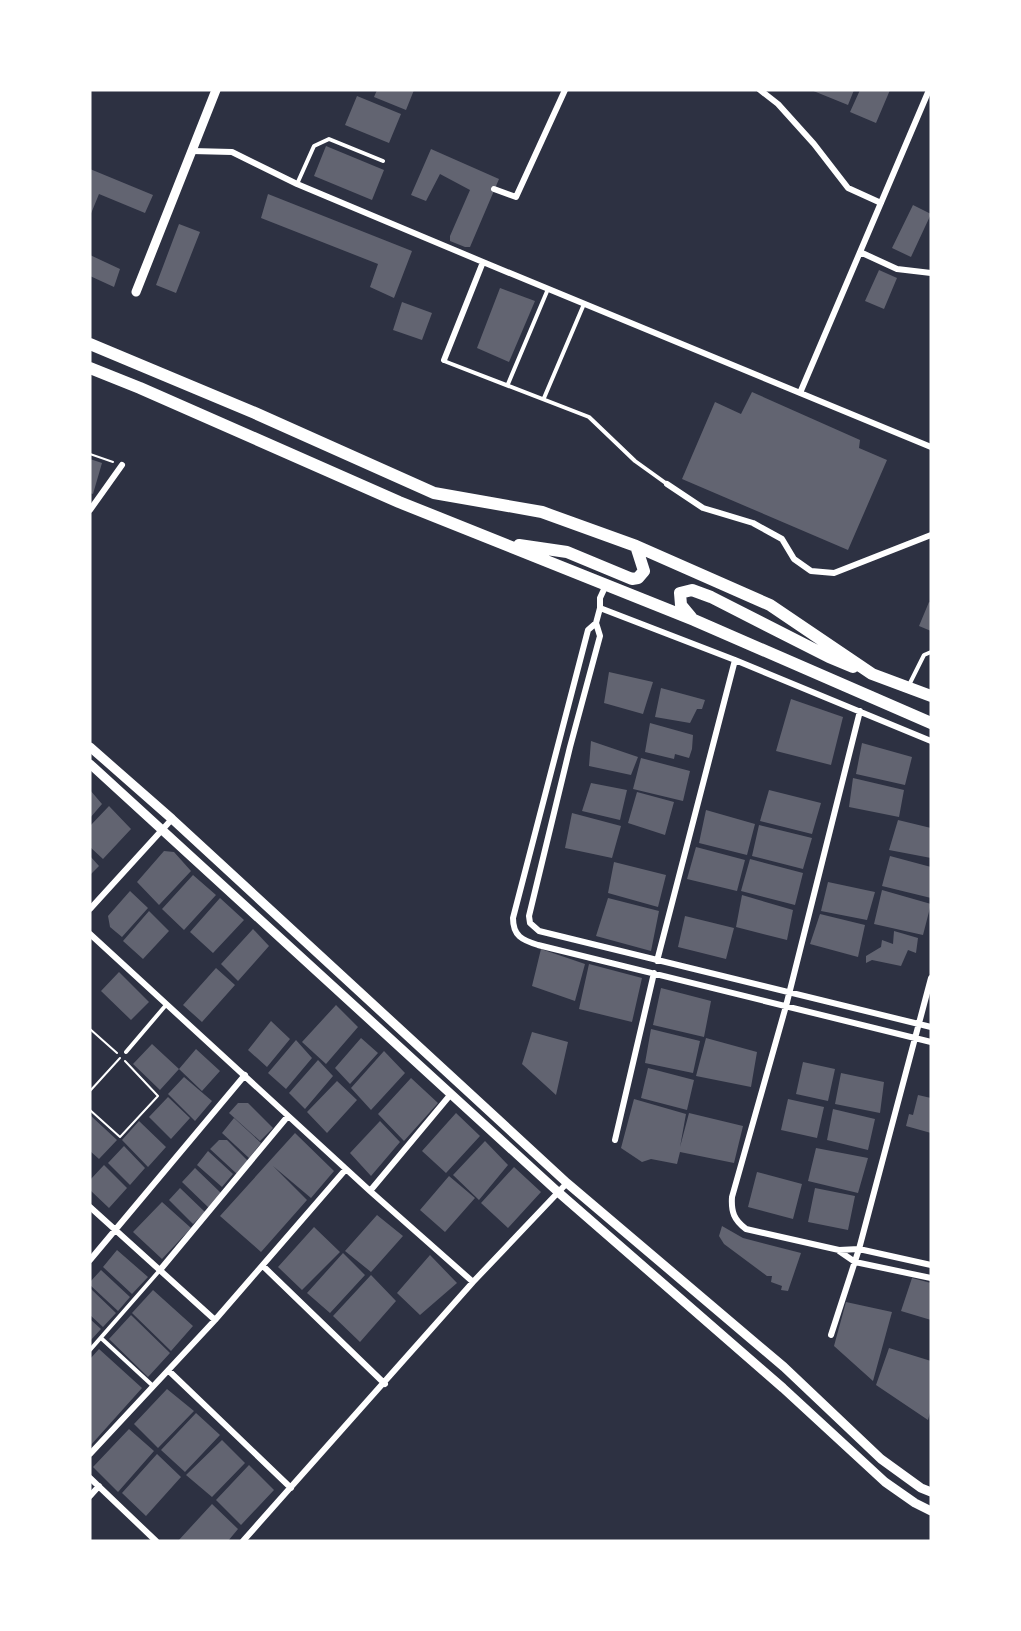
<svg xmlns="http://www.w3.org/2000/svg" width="1021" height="1631" viewBox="0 0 1021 1631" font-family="'Times New Roman',serif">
	<rect width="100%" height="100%" fill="#2d3142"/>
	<path fill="#626471" d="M377,90H414L406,110L374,97Z
		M811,90H854L848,105Z
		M860,90H890L876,123L850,112Z
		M357,96L401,114L389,143L345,125Z
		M326,146L384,170L372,200L314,176Z
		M431,149L499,179L470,247H465L450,241V236L470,190L440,174L426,201L411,195Z
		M90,169L153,195L145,213L99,194L90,216Z
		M268,194L412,251L394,298L370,287L378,264L261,218Z
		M913,205L931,214L911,257L892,248Z
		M179,224L200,232L176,293L156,285Z
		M90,255L120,269L114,287L90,276Z
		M879,270L897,278L884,309L865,301Z
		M500,288L535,301L509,362L477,348Z
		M402,302L432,313L422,340L393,330Z
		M752,392L860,440L859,448L887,460L848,550L682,479L715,402L741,414Z
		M90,459L102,463L93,494L90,493Z
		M929,602L931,603V631L919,626Z
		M609,672L653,682L643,714L604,703Z
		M661,688L705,700L702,709H697L690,723L655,717Z
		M791,699L843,717L831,765L776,751Z
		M650,723L693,735L692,749L689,758L675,754L674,759L645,752Z
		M591,741L638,757L631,775L589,766Z
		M862,743L912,757L905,785L856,774Z
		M641,758L690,771L683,801L633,789Z
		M853,778L904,790L899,817L849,807Z
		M591,783L627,790L620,820L582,811Z
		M90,790L102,804L90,818Z
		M769,790L821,803L812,834L760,821Z
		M637,792L674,802L665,835L628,823Z
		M109,806L131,829L103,859L90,847V826Z
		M706,810L755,824L747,855L699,843Z
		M572,813L621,826L612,858L565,848Z
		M898,820L931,828V858L889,850Z
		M759,825L812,838L803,869L752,856Z
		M696,847L745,860L737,891L687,879Z
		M164,851L174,852L191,871L159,905L137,882Z
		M90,856L99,866L90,875Z
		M890,856L931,867V898L882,886Z
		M750,859L803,873L795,905L741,891Z
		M614,862L666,875L658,907L608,893Z
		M193,875L216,895L184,930L162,909Z
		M828,882L875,892L867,920L821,911Z
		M882,890L931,904L923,935L874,924Z
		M130,891L148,908L122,937L110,927L108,916Z
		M742,895L793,910L787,940L736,927Z
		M220,898L244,920L213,953L190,932Z
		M608,898L659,911L651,951L596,936Z
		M149,911L169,931L143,959L123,941Z
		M820,914L865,925L858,957L810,944Z
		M685,916L734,928L726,959L678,947Z
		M253,929L269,946L238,981L221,964Z
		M894,931L918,938L916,953L908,950L901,966L872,960L866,963V956L881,947L882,940L893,944Z
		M541,949L585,964L575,1001L532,986Z
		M589,964L642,978L632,1022L579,1009Z
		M216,968L235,985L202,1022L183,1005Z
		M119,972L149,1002L131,1020L101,991Z
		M661,988L711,1001L704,1037L653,1025Z
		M336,1005L358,1027L326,1064L302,1042Z
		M271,1021L290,1039L267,1067L248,1050Z
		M651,1029L700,1041L693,1073L645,1063Z
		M532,1032L568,1042L556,1095L522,1064Z
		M361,1038L378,1053L350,1084L335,1068Z
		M706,1038L757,1052L751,1087L696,1076Z
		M296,1040L312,1058L286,1089L268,1073Z
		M152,1044L179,1069L160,1090L133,1064Z
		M196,1049L220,1071L202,1091L179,1069Z
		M384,1051L405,1073L371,1110L351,1088Z
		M318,1060L333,1076L305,1109L289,1093Z
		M803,1062L835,1069L828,1101L796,1094Z
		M648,1068L694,1080L687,1110L641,1098Z
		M841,1073L884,1082L880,1113L835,1104Z
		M184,1077L212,1101L195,1121L168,1094Z
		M411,1078L438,1103L404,1141L378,1114Z
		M337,1081L357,1100L327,1133L307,1112Z
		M918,1095L931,1098V1133L906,1126L909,1114L913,1115Z
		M168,1097L190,1118L171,1139L149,1117Z
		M634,1099L686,1114L680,1147L689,1113L743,1126L734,1163L680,1152L677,1164L651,1159L642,1162L621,1148Z
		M788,1099L824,1107L817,1138L781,1130Z
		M238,1103H248L273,1128L260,1141L229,1113Z
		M833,1109L875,1119L868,1150L827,1140Z
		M456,1113L480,1136L446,1173L422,1151Z
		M90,1115L117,1140L99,1159L90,1151Z
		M234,1118L261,1143L249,1158L222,1133Z
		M139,1121L166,1147L148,1167L122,1140Z
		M380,1121L400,1142L371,1176L350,1153Z
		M295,1133L334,1171L311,1198L273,1166L307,1200L261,1252L220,1216Z
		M219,1140H227L248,1161L237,1174L210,1149Z
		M485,1141L508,1165L479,1200L453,1175Z
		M124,1146L145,1168L130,1185L108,1163Z
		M816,1148L868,1158L858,1193L808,1181Z
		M208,1151L233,1174L222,1187L197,1165Z
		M104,1165L127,1188L109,1208L90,1190V1180Z
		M514,1167L541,1192L508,1228L481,1203Z
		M195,1168L222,1194L209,1208L182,1182Z
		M757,1172L802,1184L793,1219L748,1207Z
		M449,1176L475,1198L445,1232L420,1210Z
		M180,1188L205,1212L193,1224L169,1200Z
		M815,1188L855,1196L848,1230L808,1222Z
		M162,1202L191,1228L162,1259L133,1232Z
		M377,1215L403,1236L371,1272L345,1251Z
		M722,1226L743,1238L801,1253L788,1291L781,1290L782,1286L771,1282L772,1276H767L724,1244L719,1236Z
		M314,1227L340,1252L302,1290L278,1267Z
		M117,1250L148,1277L132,1294L103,1267Z
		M343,1253L365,1275L330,1313L307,1293Z
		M430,1255L457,1283L420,1315L397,1293Z
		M101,1270L130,1297L118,1311L90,1285V1282Z
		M371,1275L396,1301L360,1342L333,1316Z
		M912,1278L931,1283V1320L901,1311Z
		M90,1288L116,1313L103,1327L90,1315Z
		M153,1290L193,1326L171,1351L132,1313Z
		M846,1302L892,1312L873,1381L834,1346Z
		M131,1315L170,1353L148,1377L109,1339Z
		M90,1319L101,1329L90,1341Z
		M889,1348L931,1361V1409L928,1420L876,1385Z
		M99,1349L142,1388L90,1446V1359Z
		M167,1389L194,1411L158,1448L134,1424Z
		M196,1413L220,1435L185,1472L161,1450Z
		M129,1429L154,1451L118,1492L93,1467Z
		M222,1440L245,1463L212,1497L186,1475Z
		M157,1454L181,1477L146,1516L122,1493Z
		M249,1465L274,1490L241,1525L216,1500Z
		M212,1504L238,1529L228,1541H178Z"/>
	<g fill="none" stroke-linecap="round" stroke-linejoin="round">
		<path stroke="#fff" stroke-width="2" d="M90,454L113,462
			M90,1029L117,1053
			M90,1091L120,1058
			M90,1110L120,1137L158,1096L125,1061"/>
		<path stroke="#fff" stroke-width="4" d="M297,184L314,146L329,139L383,161
			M444,361L589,417L635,461L667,484
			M508,384L548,289
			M544,398L584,304
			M908,687L924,655L931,652
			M126,1052L166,1005
			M101,1338L153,1386
			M90,1350L160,1270"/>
		<path stroke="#fff" stroke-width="6" d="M760,90L778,104L814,144L848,188L881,203
			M192,151L232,152L297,184L483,262L931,447
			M494,189L516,197L565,90
			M860,252L897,269L931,273
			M444,360L483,262
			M800,393L929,90
			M667,484L703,508L753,523L782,539L794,559L811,571L834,573L931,535
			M90,510L122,465
			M600,608V598L606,585
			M596,623L588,630L513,918C513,936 522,940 538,945L931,1042
			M860,711L786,1006L732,1197C731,1212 734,1220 746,1229L839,1250L859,1249L931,1265
			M931,741L735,660L600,608L596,623L600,636L570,747L529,916L530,923L539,931L931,1027
			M90,909L172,819
			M90,934L370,1191L473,1282
			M657,961L735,660
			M615,1140L654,973
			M370,1191L451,1094
			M90,1207L215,1320
			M839,1251L855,1262L931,1278
			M90,1260L245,1075
			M263,1266L385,1384
			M160,1270L288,1116
			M831,1335L859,1249L931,978
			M169,1371L291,1488
			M90,1454L215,1320L346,1169
			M90,1478L156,1541
			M90,1496L99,1486
			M243,1541L473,1282L567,1183"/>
		<path stroke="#fff" stroke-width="9" d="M136,292L216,90
			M90,747L172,819L567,1183L784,1367L881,1459L921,1488L931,1492
			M90,764L558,1192L783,1388L885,1482L915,1503L931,1511"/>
		<path stroke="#fff" stroke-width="12" d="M90,344L255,413L434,493L542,512L636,546L770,605L872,674L931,696
			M90,368L140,388L399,502L694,620L931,723
			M519,545L567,552L632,579L638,578L644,571L636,546
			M691,617L681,605L680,593L692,590L711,597L829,657L853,667"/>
	</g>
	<rect width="1021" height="1631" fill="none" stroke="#ffffff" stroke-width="183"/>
</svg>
